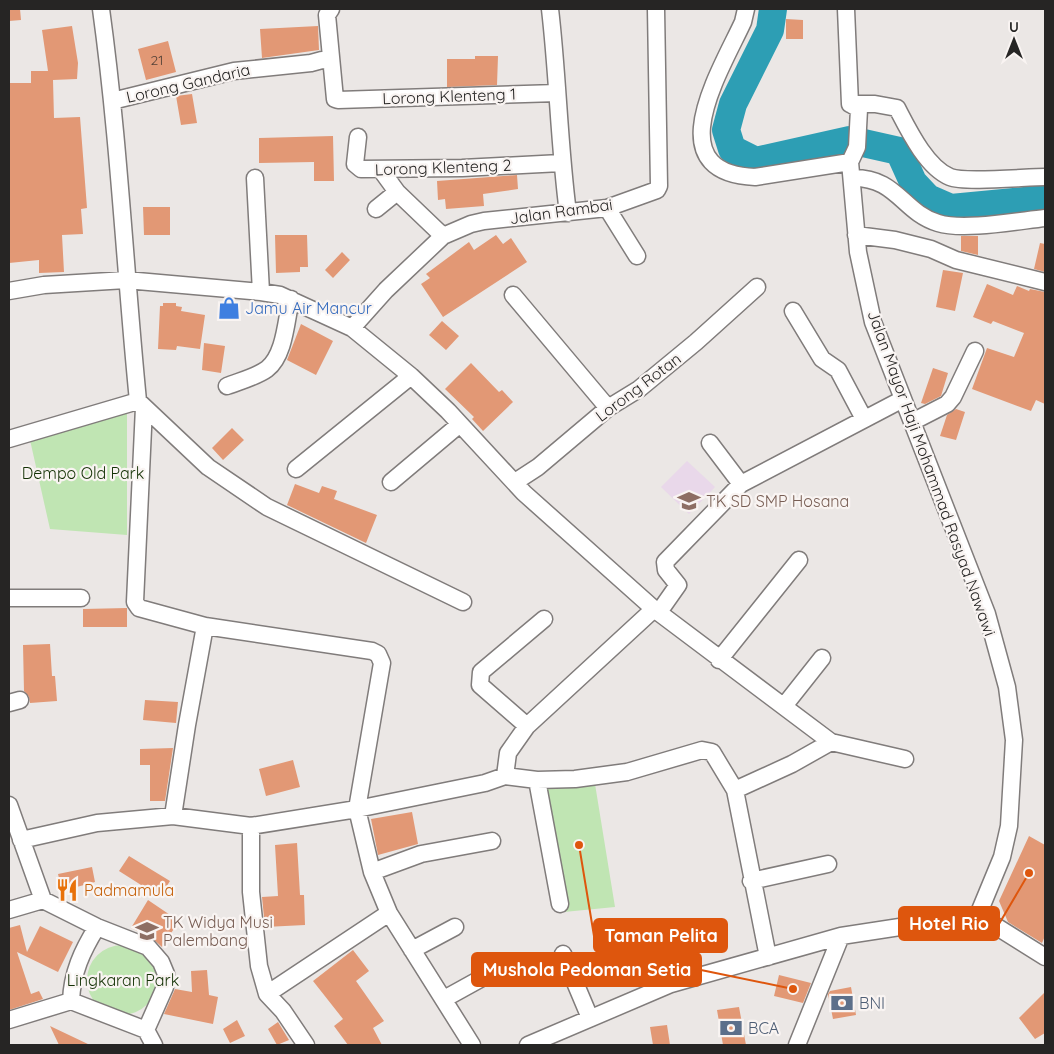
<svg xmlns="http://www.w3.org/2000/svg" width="1054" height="1054" viewBox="0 0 1054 1054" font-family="Quicksand,sans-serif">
	<rect width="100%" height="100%" fill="#ebe7e5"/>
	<path fill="#e9d8ea" d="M687,461L715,487L689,514L661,487Z"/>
	<path fill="#c0e5b3" d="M127,413V535L50,529L30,440Z
		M545,784H595L615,907L564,912Z
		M87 980a35 35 0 1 1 70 0a35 35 0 1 1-70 0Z"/>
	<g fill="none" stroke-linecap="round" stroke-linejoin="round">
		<path stroke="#2d9eb4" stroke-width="28" d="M773,9L770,30L733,104L726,130L732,149L756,161L850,140L899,151L913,182L928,198L951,208L1045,199"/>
	</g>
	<path fill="#e29875" d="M9,9H20L21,20L9,21Z
		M786,19L803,20V39H786Z
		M72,26L78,63L77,79L53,80L54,118L80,117L87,208L81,209L83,234L62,235L64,272L39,273V260L9,263V83H31V71H48L42,30Z
		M318,26L319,50L262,58L260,29Z
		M168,41L176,72L146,80L138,49Z
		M475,56H498L497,85L447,87V59H475Z
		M192,94L197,123L181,125L176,96Z
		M333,136L334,181H314V162L259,163V138Z
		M517,175L518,189L483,194L484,206L446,209L445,199L438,200L437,181Z
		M143,207H170V235H144Z
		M275,235H307L308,267H300V272L276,273Z
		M496,235L503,244L511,238L527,262L443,317L421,284L430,278L426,274L469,242L474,250Z
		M961,236H978V255L961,251Z
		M1040,243L1045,244V272L1034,269Z
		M342,252L350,260L333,278L325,270Z
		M943,270L963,273L955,311L936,307Z
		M987,284L1013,295L1017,286L1029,291L1030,289L1045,292V404L1036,400L1031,411L972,389L987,348L1014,357L1024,333L993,321L991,324L973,317Z
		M163,303H176V306L182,307L181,311L205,315L200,349L177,346L176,350L158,349L160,306H163Z
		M442,321L459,336L446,350L429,335Z
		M301,324L333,341L316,375L287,360Z
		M204,343L225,346L221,373L202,370Z
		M471,363L499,392L502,390L513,402L483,431L472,419L474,417L445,389Z
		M933,368L948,373L941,396L925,404L921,403Z
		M956,409L965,412L956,440L940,436L947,415Z
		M232,428L244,440L223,460L212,448Z
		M295,484L319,493L322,486L337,491L334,499L377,515L366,543L287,505Z
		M127,608V627H83V609Z
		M50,644L52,676H55L57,701L30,703L29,697L24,691L23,645Z
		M145,700L178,702L176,723L143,720Z
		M173,748L165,801H150V765H140V749Z
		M293,760L300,787L266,796L259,769Z
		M412,812L418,844L378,855L371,819Z
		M1029,836L1045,845V936L1042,943L1008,922L999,901Z
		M297,843L300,895H304L305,925L265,927L262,897L278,896L275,845Z
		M129,856L170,881L160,897L119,871Z
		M92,867L95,882L62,891L58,874Z
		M148,900L179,921L162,947L152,938L131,928Z
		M20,925L27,952L40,926L73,942L58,972L17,952L31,994L39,991L43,999L9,1010V928Z
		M353,950L369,971L356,981L384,1021L373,1028L382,1045H348L334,1026L343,1019L313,981Z
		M207,970L209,995L218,997L213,1024L164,1014L175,989L192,992L191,971Z
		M779,975L811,983L803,1003L774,996Z
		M851,987L856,1015L833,1019L828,994L830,991Z
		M1045,992V1033L1035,1039L1019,1018Z
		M739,1007L746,1045H723L717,1010Z
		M237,1020L245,1036L230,1043L223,1029Z
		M278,1022L289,1040L277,1045L268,1029Z
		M667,1025L670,1045H653L650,1027Z
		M50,1026L90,1045H59Z"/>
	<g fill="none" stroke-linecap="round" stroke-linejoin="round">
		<defs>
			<path id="minor" d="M101,9C119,139 125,270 138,401
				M331,9L327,15L335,99L338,100L557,93
				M550,9C558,77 559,145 568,213
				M746,9L743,22C721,70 656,173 755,177L850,162
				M846,9L850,104L859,109L857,147L850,162L858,252L873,322L987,614L1007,687L1014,740L1009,826L1002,857L978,915
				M112,101L234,71L311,63L322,60L331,61
				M850,104H875L897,108C908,129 926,167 950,177C964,183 1026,177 1045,177
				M358,137L355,164L361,169L462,168L561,163
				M381,170L397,192L443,236
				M255,178L261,292
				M852,178C897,177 902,212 938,223C963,231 1017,221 1045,218
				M607,208L637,256
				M376,209L397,192
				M856,235L895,240L931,249L956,260L1045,282
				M9,291L44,285L126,280L261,292L280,295L352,328L411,376L448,411L524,493L654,609L831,742
				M513,295L608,408
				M793,311L822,359L838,370L864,419
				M352,328L386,290L443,236L471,224L484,221L607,208L657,190L659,186L656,9
				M227,386C240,381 256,377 267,369C285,355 286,320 291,299
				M144,407L135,602L139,608L205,626L187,725L173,816
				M912,422L947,404L953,397L975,351
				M9,439L138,401L208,467L267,507L463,602
				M710,443L741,484
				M296,469L411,376
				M391,482L460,424
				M515,482L538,467L608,408L639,389L696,342L757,287
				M9,598H81
				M659,612L678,585L666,570L665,562L741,484L903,399
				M205,626L372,651L378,654L382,663L357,809L372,872L389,913L472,1045
				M719,660L799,560
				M9,703L20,700
				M784,706L822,658
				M527,726L480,685L481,672L544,619
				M505,776L508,753L527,726L654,609
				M537,780L560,904
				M735,790L792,764L831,742L905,759
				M9,805L43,900
				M251,826V892L259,966L267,994L283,1011L306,1045
				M21,840L97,823L173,816L251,826L357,809L485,783L505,776L537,780L575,779L627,772L702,750L712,752L735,790L768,957
				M372,872L421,854L492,841
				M751,881L828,864
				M43,900L97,927L148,947L161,962L166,974L165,987L146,1030
				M9,910L43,900
				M412,950L455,927
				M563,954L590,1018
				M267,994L389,913
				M444,999L482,978
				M71,1001C72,973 82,951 97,927
				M9,1020L71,1001L146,1030L154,1045
				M528,1045L671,984L841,936L978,915L1045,957
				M797,1045L841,936"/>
		</defs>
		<use href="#minor" stroke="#807c7b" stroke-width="19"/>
		<use href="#minor" stroke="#fff" stroke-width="16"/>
	</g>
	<defs>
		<symbol id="shop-bare" viewBox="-9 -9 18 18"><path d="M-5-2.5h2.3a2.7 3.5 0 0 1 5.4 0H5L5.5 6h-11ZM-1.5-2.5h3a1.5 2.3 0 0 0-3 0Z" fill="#3f7fe0" stroke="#f9f4f2" stroke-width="2.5" paint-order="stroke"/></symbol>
		<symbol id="school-bare" viewBox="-9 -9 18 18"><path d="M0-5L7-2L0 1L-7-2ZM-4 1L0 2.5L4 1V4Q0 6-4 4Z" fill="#8d6e63" stroke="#f9f4f2" stroke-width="2.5" paint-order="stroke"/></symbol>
		<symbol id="restaurant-bare" viewBox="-9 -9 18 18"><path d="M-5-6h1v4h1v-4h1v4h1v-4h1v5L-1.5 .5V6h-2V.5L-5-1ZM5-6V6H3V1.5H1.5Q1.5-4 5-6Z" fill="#e8710a" stroke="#f9f4f2" stroke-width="2.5" paint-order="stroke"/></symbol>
		<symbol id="bank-bare" viewBox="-9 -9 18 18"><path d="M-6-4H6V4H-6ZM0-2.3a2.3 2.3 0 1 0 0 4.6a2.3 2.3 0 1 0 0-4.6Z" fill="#5c6f8a" stroke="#f9f4f2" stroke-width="2.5" paint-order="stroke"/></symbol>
	</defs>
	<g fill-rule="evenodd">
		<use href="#shop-bare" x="213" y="292" width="32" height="32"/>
		<use href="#school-bare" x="673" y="485" width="32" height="32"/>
		<use href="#restaurant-bare" x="51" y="874" width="32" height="32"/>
		<use href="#school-bare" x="131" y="915" width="32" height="32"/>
		<use href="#bank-bare" x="826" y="987" width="32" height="32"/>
		<use href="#bank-bare" x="715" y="1012" width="32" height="32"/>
	</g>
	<g text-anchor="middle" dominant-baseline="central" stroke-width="4.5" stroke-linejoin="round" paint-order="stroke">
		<g font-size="14" fill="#554238">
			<text x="157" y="60">21</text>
		</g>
		<g font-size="16" fill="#262524" stroke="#f9f4f2">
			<text transform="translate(188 83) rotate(-13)">Lorong Gandaria</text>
			<text transform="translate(449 96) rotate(-2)">Lorong Klenteng 1</text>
			<text transform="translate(443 167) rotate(-2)">Lorong Klenteng 2</text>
			<text transform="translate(561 211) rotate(-8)">Jalan Rambai</text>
			<text transform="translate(638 387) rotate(-37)">Lorong Rotan</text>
			<text transform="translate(932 473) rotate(70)">Jalan Mayor Haji Mohammad Rasyad Nawawi</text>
		</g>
		<g font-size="16" fill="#366cbe" stroke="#f9f4f2" text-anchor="start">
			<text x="245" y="308">Jamu Air Mancur</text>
		</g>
		<g font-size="16" fill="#143205" stroke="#f9f4f2">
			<text x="83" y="473">Dempo Old Park</text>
			<text x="123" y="980">Lingkaran Park</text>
		</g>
		<g font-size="16" fill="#785e54" stroke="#f9f4f2" text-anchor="start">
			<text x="706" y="501">TK SD SMP Hosana</text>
			<text x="163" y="922">TK Widya Musi<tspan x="163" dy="18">Palembang</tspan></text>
		</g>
		<g font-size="16" fill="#c56008" stroke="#f9f4f2" text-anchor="start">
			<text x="84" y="890">Padmamula</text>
		</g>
		<g font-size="16" fill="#4e5e75" stroke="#f9f4f2" text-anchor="start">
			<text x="859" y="1003">BNI</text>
			<text x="748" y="1028">BCA</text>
		</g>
	</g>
	<path fill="none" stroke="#de560d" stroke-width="2" d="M1029 873L999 924M579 845L594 936M793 989L701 970"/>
	<g fill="#de560d" stroke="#f9f4f2" stroke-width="2">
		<circle cx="1029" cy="873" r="5"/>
		<circle cx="579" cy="845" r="5"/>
		<circle cx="793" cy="989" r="5"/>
	</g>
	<g fill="#de560d" stroke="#de560d" stroke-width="2">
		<rect x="899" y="907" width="100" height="33" rx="5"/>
		<rect x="594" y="919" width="133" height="33" rx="5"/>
		<rect x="472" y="953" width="229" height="33" rx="5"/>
	</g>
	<g font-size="18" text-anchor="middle" font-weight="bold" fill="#fff">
		<text x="949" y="930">Hotel Rio</text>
		<text x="661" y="942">Taman Pelita</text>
		<text x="587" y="976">Mushola Pedoman Setia</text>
	</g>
	<rect width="1054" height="1054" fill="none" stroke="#262524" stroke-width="20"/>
	<g transform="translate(1014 40)" stroke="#f9f4f2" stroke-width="4" paint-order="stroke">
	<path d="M0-4L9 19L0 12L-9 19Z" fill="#262524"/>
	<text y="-8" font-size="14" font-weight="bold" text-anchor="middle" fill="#262524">U</text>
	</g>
</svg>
